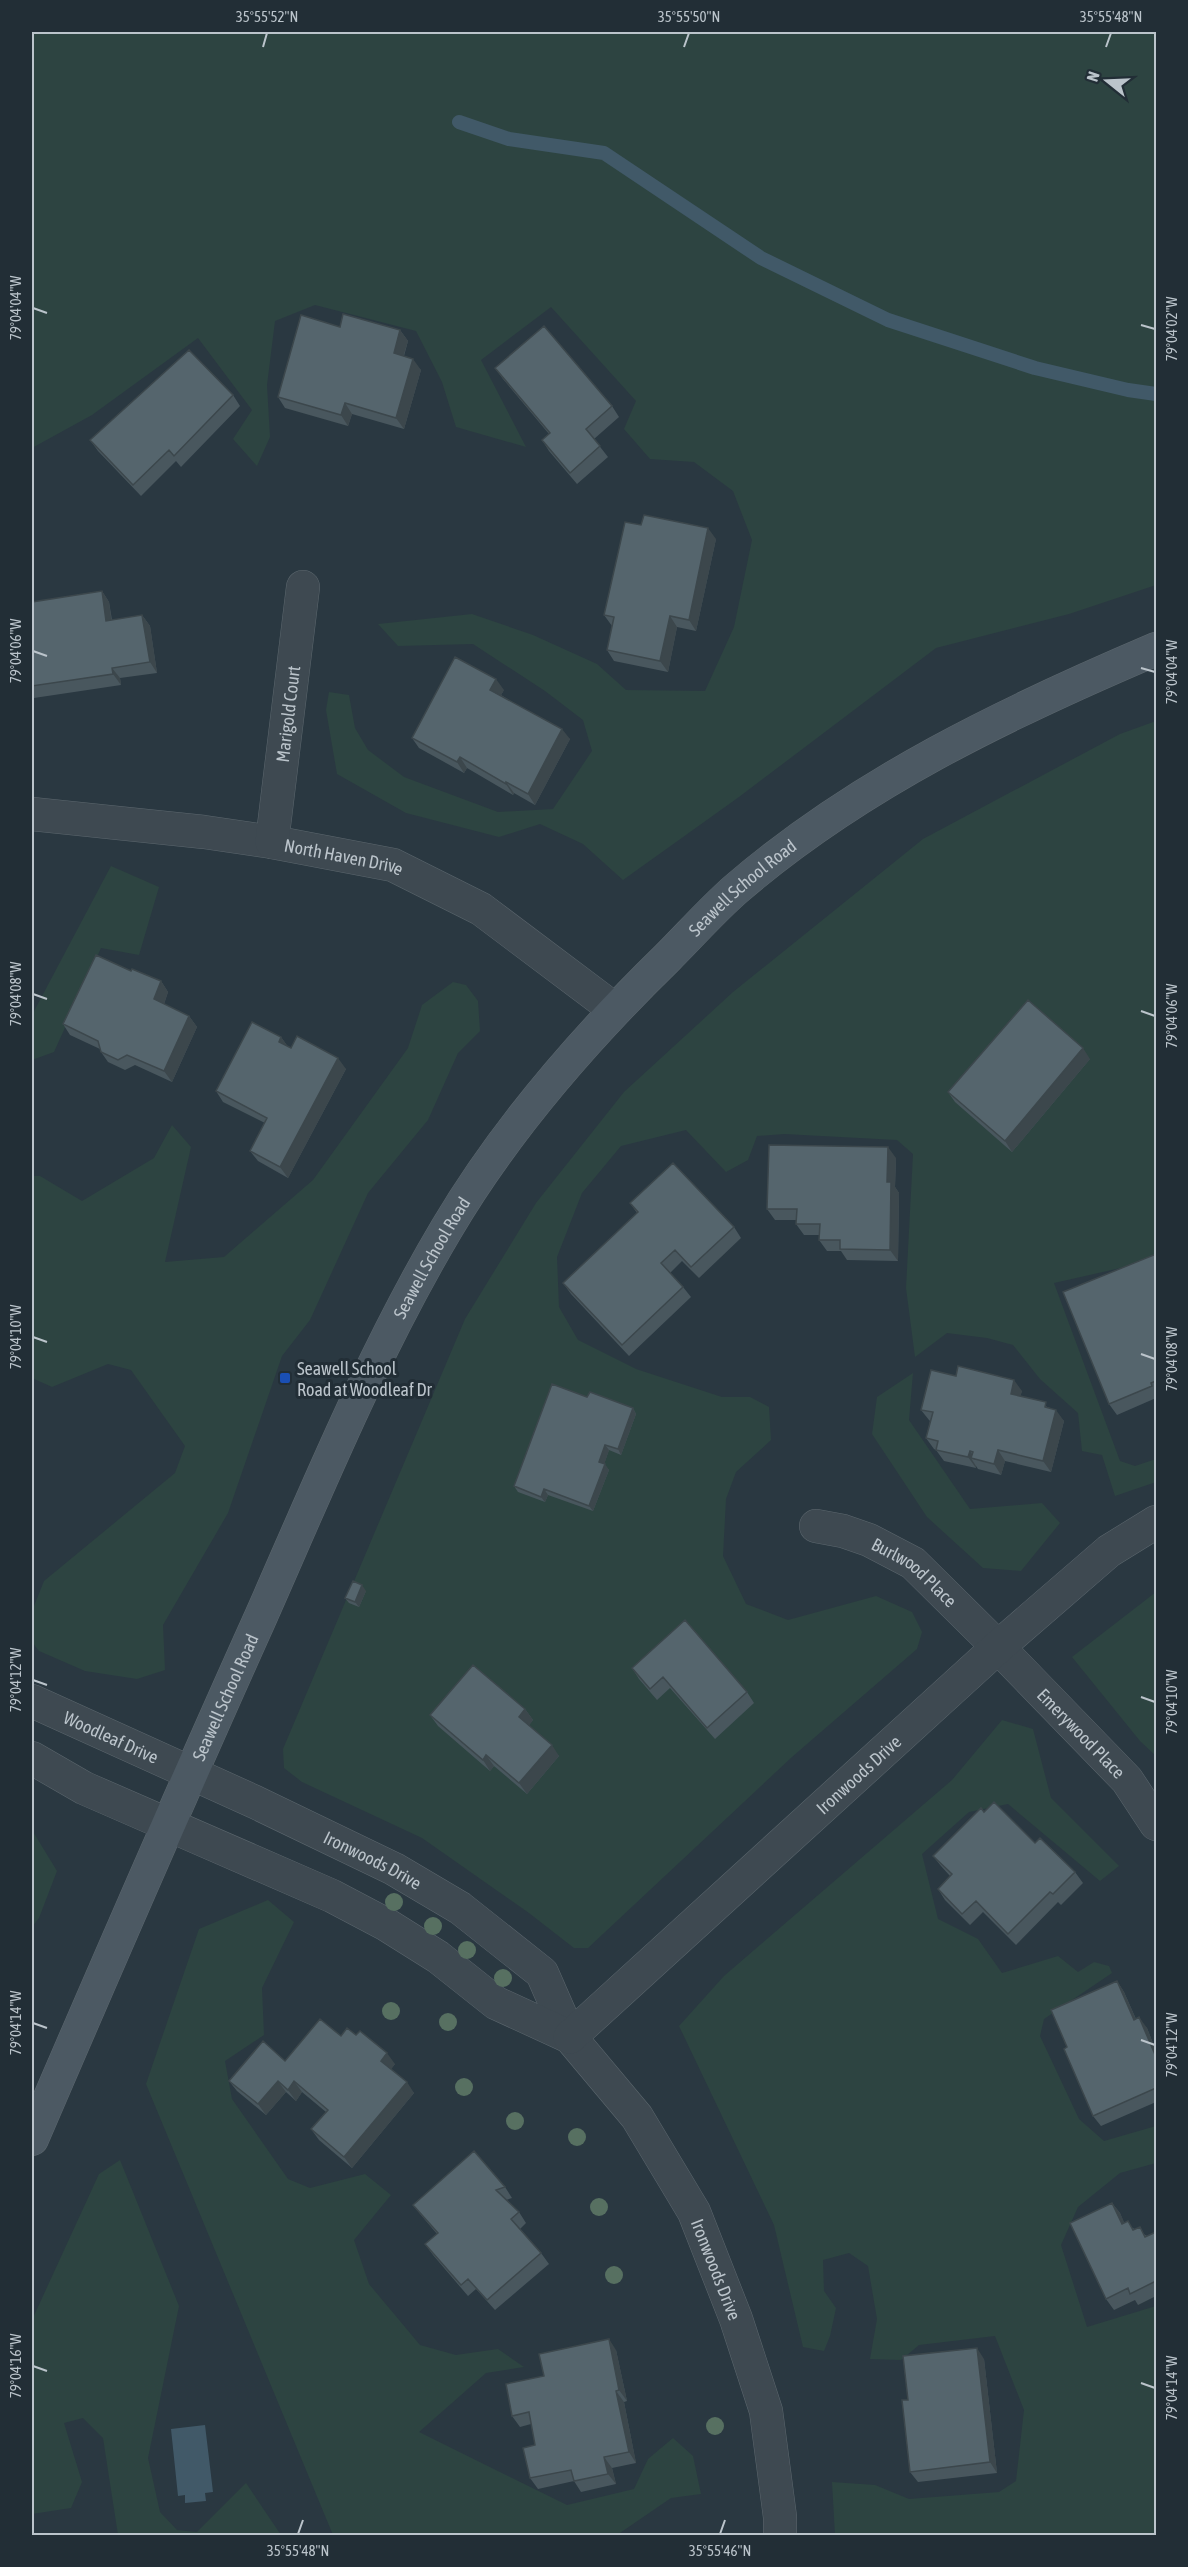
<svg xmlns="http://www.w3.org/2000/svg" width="1188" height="2567" viewBox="0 0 1188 2567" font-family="'Asap Condensed',sans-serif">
	<rect width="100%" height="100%" fill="#2a3841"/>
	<path fill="#2d4441" d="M32,32H1156V585L1069,614L936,648L739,797L623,880L583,844L540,824L499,837L406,813L337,774L326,710L329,692L349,695L355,728L368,750L404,777L498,812L553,809L592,751L583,720L545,691L473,644L398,646L378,624L472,614L533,635L597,664L626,690L705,691L734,627L752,540L733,491L694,462L650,459L624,429L636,401L551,307L481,360L526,447L456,427L442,382L416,331L315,305L275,321L267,385L270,437L257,466L233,439L252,410L198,338L92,415L32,448Z
		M1156,721V1260L1054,1283L1120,1461L1135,1466L1156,1459V1482L1115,1496L1102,1455L1082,1451L1078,1413L1040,1379L1013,1345L987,1338L947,1333L915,1357L906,1288L913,1154L897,1140L784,1134L757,1136L748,1160L726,1172L686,1130L621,1146L582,1193L557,1257L559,1307L578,1340L636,1369L722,1397H750L769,1407L771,1440L736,1472L726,1499L723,1556L746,1604L788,1620L876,1596L912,1612L922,1632L917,1649L792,1757L588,1948H574L529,1913L422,1838L302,1782L284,1768L283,1749L465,1319L536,1203L624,1092L733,992L923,839L1120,734Z
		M111,866L159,887L139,955L101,948L54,1052L32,1060V1015Z
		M453,982L466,985L478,1001L480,1031L458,1053L428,1120L368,1193L310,1320L282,1356L228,1513L163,1625L165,1670L137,1679L85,1671L39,1651L32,1642V1611L44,1581L175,1473L185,1446L131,1370L108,1364L52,1387L32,1378V1176H40L82,1201L154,1158L172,1125L191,1147L165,1262L224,1257L313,1180L408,1048L422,1005Z
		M913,1373L909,1420L970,1509L1042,1503L1060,1523L1021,1571L983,1568L927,1517L872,1434L877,1397Z
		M1156,1592V1756L1140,1741L1072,1657Z
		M1002,1720L1033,1729L1051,1798L1119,1866L1100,1881L1008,1804L969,1812L922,1854L938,1919L978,1939L1002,1973L1058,1956L1078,1972L1094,1962L1109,1966L1112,1973L1044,2019L1040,2036L1079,2119L1104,2141L1156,2126V2163L1120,2173L1078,2207L1061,2245L1087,2327L1156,2306V2535H835L832,2482L875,2485L909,2499L999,2492L1016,2481L1024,2410L995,2336L919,2345L901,2360L870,2359L877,2319L868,2266L849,2253L823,2260L824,2291L836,2308L830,2336L824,2351L803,2347L774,2225L679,2026L724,1976L952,1780Z
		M32,1830L57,1871L39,1918L32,1927Z
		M268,1900L294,1922L262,1988L264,2035L225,2061L232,2099L288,2179L310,2188L365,2174L391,2195L354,2240L369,2284L420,2345L456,2355L498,2349L524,2367L486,2373L419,2432L567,2505L634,2489L648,2459L673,2438L693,2456L701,2494L671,2498L617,2535H333L146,2084L199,1929Z
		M120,2160L179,2306L148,2458L160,2512L177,2530L197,2532L246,2483L281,2535H118L103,2438L83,2418L64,2423L82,2482L71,2508L32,2514V2320L99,2174Z"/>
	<path fill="#415968" d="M205,2425L213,2492L205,2493L206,2501L185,2503V2495L178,2496L171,2429Z"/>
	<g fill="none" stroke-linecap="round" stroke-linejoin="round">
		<path stroke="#415968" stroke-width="14" d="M459,122L509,139L604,153L761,258L888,320L1035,368L1128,390L1156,394"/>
		<defs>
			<g id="street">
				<path id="s1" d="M32,814L204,832L272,842L393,865L481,909L614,1009"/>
				<path id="s2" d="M272,842L303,587"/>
				<path id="s3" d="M816,1526L843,1531L869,1540L913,1563L998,1647L1127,1780L1156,1824"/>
				<path id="s4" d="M32,1701L255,1802L394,1869L460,1908L542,1973L570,2037L637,2117L694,2212L736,2319L766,2411L780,2517V2536"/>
				<path d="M32,1758L84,1788L332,1896L387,1925L438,1957L496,2003L570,2037"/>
				<path id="s5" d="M570,2037L998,1647L1109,1551L1156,1522"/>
			</g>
			<g id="secondary">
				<path id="s6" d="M32,2139C106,1967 181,1794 258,1623C317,1490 372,1354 447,1228C506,1128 584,1039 667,958C690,935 712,910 736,889C859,783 1008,712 1156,649"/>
			</g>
		</defs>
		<use href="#street" stroke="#5c676e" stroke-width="34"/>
		<use href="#secondary" stroke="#5c676e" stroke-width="34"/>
		<use href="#street" stroke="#3e4951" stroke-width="33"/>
		<use href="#secondary" stroke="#4c5963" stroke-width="33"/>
	</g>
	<g fill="#577061">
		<circle cx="394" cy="1902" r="9"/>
		<circle cx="433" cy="1926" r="9"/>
		<circle cx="467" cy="1950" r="9"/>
		<circle cx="503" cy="1978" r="9"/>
		<circle cx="391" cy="2011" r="9"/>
		<circle cx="448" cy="2022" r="9"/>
		<circle cx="464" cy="2087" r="9"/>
		<circle cx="515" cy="2121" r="9"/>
		<circle cx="577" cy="2137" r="9"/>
		<circle cx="599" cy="2207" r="9"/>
		<circle cx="614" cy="2275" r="9"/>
		<circle cx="715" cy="2426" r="9"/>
	</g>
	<path fill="#49575e" d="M340,327L400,330L408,341L404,356L421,370L404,429L352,414L348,426L285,408L278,397Z
		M495,368L612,406L619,417L594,439L608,457L577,484L549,451L542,440L549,434L503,379Z
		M233,395L240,406L181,467L176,461L141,496L98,451L90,440Z
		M716,539L696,631L677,627L668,672L614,661L607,650L612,626L604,615Z
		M102,591L109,602L112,620L142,615L150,626L157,673L120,678L121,685L34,698L32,695V602Z
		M504,690L501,695L570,739L535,805L514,793L513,795L467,768L464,773L419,748L412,738Z
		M131,971L161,981L168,992L164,1004L189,1016L197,1027L172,1082L135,1065L125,1070L108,1062L101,1052L100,1049L70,1035L63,1024Z
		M281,1037L288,1047L346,1069L288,1178L258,1161L250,1151L265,1123L223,1102L216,1091Z
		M1090,1059L1012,1152L955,1102L948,1092Z
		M896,1158L895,1187L899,1193L898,1261L847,1260L841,1251H827L819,1240V1235H804L796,1224V1220H775L767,1209Z
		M630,1203L734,1227L741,1238L699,1278L682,1261L670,1273L683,1287L691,1297L629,1356L571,1294L563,1283L637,1213Z
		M1156,1254V1398L1117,1415L1109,1404Z
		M956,1376L1022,1391L1020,1396L1050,1408L1064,1421L1051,1472L1005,1461L1001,1475L978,1469L976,1466V1468L944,1461L936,1450L934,1449L926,1438L930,1421L929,1420L921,1410Z
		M587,1397L633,1408L636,1414L621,1455L609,1450L604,1464L609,1470L593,1511L548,1495L545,1502L518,1492L514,1486Z
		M366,1591L359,1607L349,1603L345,1598Z
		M632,1668L747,1692L754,1703L715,1739L670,1688L657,1700L639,1679Z
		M525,1709L533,1720L529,1725L559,1756L527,1794L494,1766L490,1771L438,1726L430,1715Z
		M984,1812L1035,1843L1075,1872L1083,1883L1061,1905L1058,1902L1016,1945L983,1912L970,1925L945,1900L938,1889L950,1876L941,1866L933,1856Z
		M1117,1981L1124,1992L1136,2019L1147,2028L1156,2051V2102L1101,2126L1093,2116L1067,2047Z
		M285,2061L395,2064L391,2069L414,2093L352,2168L319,2140L311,2129L326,2112L302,2092L296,2101L286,2092L266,2115L237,2091L229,2081Z
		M505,2187L512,2198L506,2200L519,2212L526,2223L520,2229L541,2253L549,2264L495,2310L476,2289L468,2296L433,2255L425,2244L437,2234L421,2215L413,2205Z
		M1112,2203L1120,2213L1124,2223L1147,2236L1156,2232V2296L1138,2305L1135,2300L1114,2310L1106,2299Z
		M616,2350L627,2401L624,2402L636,2463L612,2468L616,2484L581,2492L574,2481L538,2489L530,2478L535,2445L531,2424L520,2427L512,2416L544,2376Z
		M984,2359L997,2473L918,2482L910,2472L908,2400Z"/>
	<path fill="#3c474c" d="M400,330L408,341L401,364L394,353Z
		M413,359L421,370L404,429L396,418Z
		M345,403L352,414L348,426L341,415Z
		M708,528L716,539L696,631L689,620Z
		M102,591L109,602L113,632L106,621Z
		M142,615L150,626L157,673L150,662Z
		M670,616L677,627L668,672L660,661Z
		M112,668L120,678L121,685L113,674Z
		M496,679L504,690L498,700L490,690Z
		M562,729L570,739L535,805L528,794Z
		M460,757L467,768L464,773L457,762Z
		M506,782L514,793L513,795L506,784Z
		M32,972L34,977L32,983Z
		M161,981L168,992L162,1010L154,999Z
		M189,1016L197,1027L172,1082L164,1071Z
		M281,1037L289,1048L279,1042Z
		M1083,1048L1090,1059L1012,1152L1005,1141Z
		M338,1058L346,1069L288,1178L280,1167Z
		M888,1147L896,1158L895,1187L899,1193L898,1261L890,1250L887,1182Z
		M1014,1380L1022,1391L1018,1405L1011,1394Z
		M633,1408L636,1414L621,1455L618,1449Z
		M1056,1410L1064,1421L1051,1472L1043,1461Z
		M605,1445L609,1450L603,1468L599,1462Z
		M998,1450L1005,1461L1001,1475L994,1464Z
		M970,1451L976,1460L971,1458L976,1466V1468L968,1457Z
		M605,1464L609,1470L593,1511L589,1506Z
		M544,1489L548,1495L545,1502L541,1497Z
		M362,1585L366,1591L359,1607L355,1602Z
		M525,1709L533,1720L527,1728L519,1717Z
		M552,1745L559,1756L527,1794L519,1783Z
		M486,1755L494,1766L490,1771L483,1760Z
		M1117,1981L1124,1992L1141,2031L1134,2020Z
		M1139,2017L1147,2028L1156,2051V2057Z
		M387,2053L395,2064L389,2072L381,2061Z
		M278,2081L286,2092L266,2115L258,2104Z
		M294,2081L302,2092L296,2101L288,2090Z
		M407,2082L414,2093L352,2168L344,2157Z
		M1112,2203L1120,2213L1130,2235L1122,2224Z
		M609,2339L616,2350L627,2401L619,2390Z
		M977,2348L984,2359L997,2473L990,2462Z
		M616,2391L624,2402L636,2463L629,2452Z
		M604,2457L612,2468L616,2484L608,2474Z"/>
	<path fill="#55656d" stroke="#3c474c" stroke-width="1.5" d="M343,314L400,330L394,353L413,359L396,418L345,403L341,415L278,397L301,315L340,327Z
		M544,326L612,406L586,429L600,446L570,473L542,440L550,433L495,368Z
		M189,350L233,395L174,456L169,450L133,485L90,440Z
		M644,515L708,528L689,620L670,616L660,661L607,650L614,617L604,615L625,522L641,525Z
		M102,591L106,621L142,615L150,662L112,668L113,674L32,686V602Z
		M455,657L496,679L490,690L562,729L528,794L506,782V784L460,757L457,762L412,738Z
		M96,955L131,971L132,969L161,981L154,999L189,1016L164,1071L127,1055L118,1060L101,1052L98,1041L63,1024Z
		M1028,1000L1083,1048L1005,1141L948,1092Z
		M252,1022L281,1037L279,1042L291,1048L297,1036L338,1058L280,1167L250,1151L267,1118L216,1091Z
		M769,1145L888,1147L887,1182H891L890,1250L840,1249V1240H819L820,1224H796L797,1209H767Z
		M673,1163L734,1227L691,1267L675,1250L661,1263L683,1287L622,1345L563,1283L638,1212L630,1203Z
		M1156,1254V1381L1151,1383L1152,1386L1109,1404L1063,1292Z
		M958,1366L1014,1380L1011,1394L1046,1402L1045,1407L1056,1410L1043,1461L998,1450L994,1464L971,1458L973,1452L970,1451L968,1457L936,1450L938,1441L926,1438L933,1412L921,1410L931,1370L956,1376Z
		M552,1384L587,1397L590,1392L633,1408L618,1449L605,1445L599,1462L605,1464L589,1506L544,1489L541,1497L514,1486Z
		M353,1581L362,1585L355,1602L345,1598Z
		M685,1620L747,1692L707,1728L663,1677L650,1689L632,1668Z
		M473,1665L525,1709L519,1717L552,1745L519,1783L486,1755L483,1760L430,1715Z
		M994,1802L1035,1843L1040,1838L1075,1872L1053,1894L1050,1892L1008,1934L976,1901L962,1914L938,1889L952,1874L933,1856L981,1808L984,1812Z
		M1117,1981L1134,2020L1139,2017L1156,2057V2088L1093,2116L1064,2049L1067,2047L1051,2010Z
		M320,2019L341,2036L347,2028L356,2035L360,2031L387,2053L381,2061L407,2082L344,2157L311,2129L328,2110L294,2081L288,2090L278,2081L258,2104L229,2081L263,2041L285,2061Z
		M474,2151L505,2187L496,2190L519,2212L511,2219L541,2253L487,2300L468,2279L461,2285L425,2244L438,2233L413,2205Z
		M1112,2203L1122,2224L1128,2221L1133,2230L1140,2227L1145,2237L1156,2232V2281L1130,2294L1128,2288L1106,2299L1070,2223Z
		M609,2339L619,2390L616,2391L629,2452L604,2457L608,2474L574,2481L571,2470L530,2478L523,2448L535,2445L529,2412L512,2416L506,2384L544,2376L539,2354Z
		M977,2348L990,2462L910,2472L902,2400H908L903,2356Z"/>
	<path fill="none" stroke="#bbc4cb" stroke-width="2" d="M263,47L267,33M684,47L689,33M1106,47L1111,33M33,308L47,313M1141,325L1155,329M33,651L47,656M1141,668L1155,672M33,994L47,999M1141,1011L1155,1016M33,1337L47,1342M1141,1354L1155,1359M33,1680L47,1685M1141,1697L1155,1702M33,2023L47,2028M1141,2040L1155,2045M33,2366L47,2371M1141,2383L1155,2388M298,2534L303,2520M720,2534L725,2520"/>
	<rect fill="#1a4fb4" stroke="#222e36" stroke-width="2" x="279" y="1372" width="12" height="12" rx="3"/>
	<g text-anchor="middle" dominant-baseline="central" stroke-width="6" stroke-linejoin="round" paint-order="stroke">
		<g font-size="18" fill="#bbc4cb" stroke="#222e36">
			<text stroke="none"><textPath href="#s2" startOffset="129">Marigold Court</textPath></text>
			<text stroke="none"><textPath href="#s1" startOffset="315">North Haven Drive</textPath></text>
			<text stroke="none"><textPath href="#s6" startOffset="1454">Seawell School Road</textPath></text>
			<text stroke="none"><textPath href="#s6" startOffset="968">Seawell School Road</textPath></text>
			<text stroke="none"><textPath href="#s3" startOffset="111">Burlwood Place</textPath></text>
			<text stroke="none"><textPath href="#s6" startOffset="482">Seawell School Road</textPath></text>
			<text stroke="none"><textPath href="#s3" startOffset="344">Emerywood Place</textPath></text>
			<text stroke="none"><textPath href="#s4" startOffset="87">Woodleaf Drive</textPath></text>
			<text stroke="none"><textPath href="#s5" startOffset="390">Ironwoods Drive</textPath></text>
			<text stroke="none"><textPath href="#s4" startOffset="376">Ironwoods Drive</textPath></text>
			<text stroke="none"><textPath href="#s4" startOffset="927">Ironwoods Drive</textPath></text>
		</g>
		<g font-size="18" fill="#bbc4cb" stroke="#222e36" text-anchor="start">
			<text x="297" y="1368">Seawell School<tspan x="297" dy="21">Road at Woodleaf Dr</tspan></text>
		</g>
	</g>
	<rect width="1188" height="2567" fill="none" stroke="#222e36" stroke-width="66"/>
	<g transform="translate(1107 81) rotate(288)" stroke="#222e36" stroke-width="4.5" paint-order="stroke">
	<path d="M0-4.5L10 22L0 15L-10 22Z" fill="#bbc4cb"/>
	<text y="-9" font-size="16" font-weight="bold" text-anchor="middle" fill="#bbc4cb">N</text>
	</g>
	<rect x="33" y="33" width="1122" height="2501" fill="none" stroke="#bbc4cb" stroke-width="2"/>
	<g font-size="15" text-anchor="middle" fill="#bbc4cb">
		<text x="267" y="22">35°55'52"N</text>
		<text x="689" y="22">35°55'50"N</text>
		<text x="1111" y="22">35°55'48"N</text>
		<text transform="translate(16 308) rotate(-90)" y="5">79°04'04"W</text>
		<text transform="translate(1172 329) rotate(-90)" y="5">79°04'02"W</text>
		<text transform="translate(16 651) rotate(-90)" y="5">79°04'06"W</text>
		<text transform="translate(1172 672) rotate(-90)" y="5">79°04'04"W</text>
		<text transform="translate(16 994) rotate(-90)" y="5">79°04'08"W</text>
		<text transform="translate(1172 1016) rotate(-90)" y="5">79°04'06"W</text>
		<text transform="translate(16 1337) rotate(-90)" y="5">79°04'10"W</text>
		<text transform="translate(1172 1359) rotate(-90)" y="5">79°04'08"W</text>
		<text transform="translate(16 1680) rotate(-90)" y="5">79°04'12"W</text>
		<text transform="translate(1172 1702) rotate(-90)" y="5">79°04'10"W</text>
		<text transform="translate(16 2023) rotate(-90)" y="5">79°04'14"W</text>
		<text transform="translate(1172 2045) rotate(-90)" y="5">79°04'12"W</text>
		<text transform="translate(16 2366) rotate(-90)" y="5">79°04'16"W</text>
		<text transform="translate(1172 2388) rotate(-90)" y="5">79°04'14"W</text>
		<text x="298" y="2556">35°55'48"N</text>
		<text x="720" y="2556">35°55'46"N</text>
	</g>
</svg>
